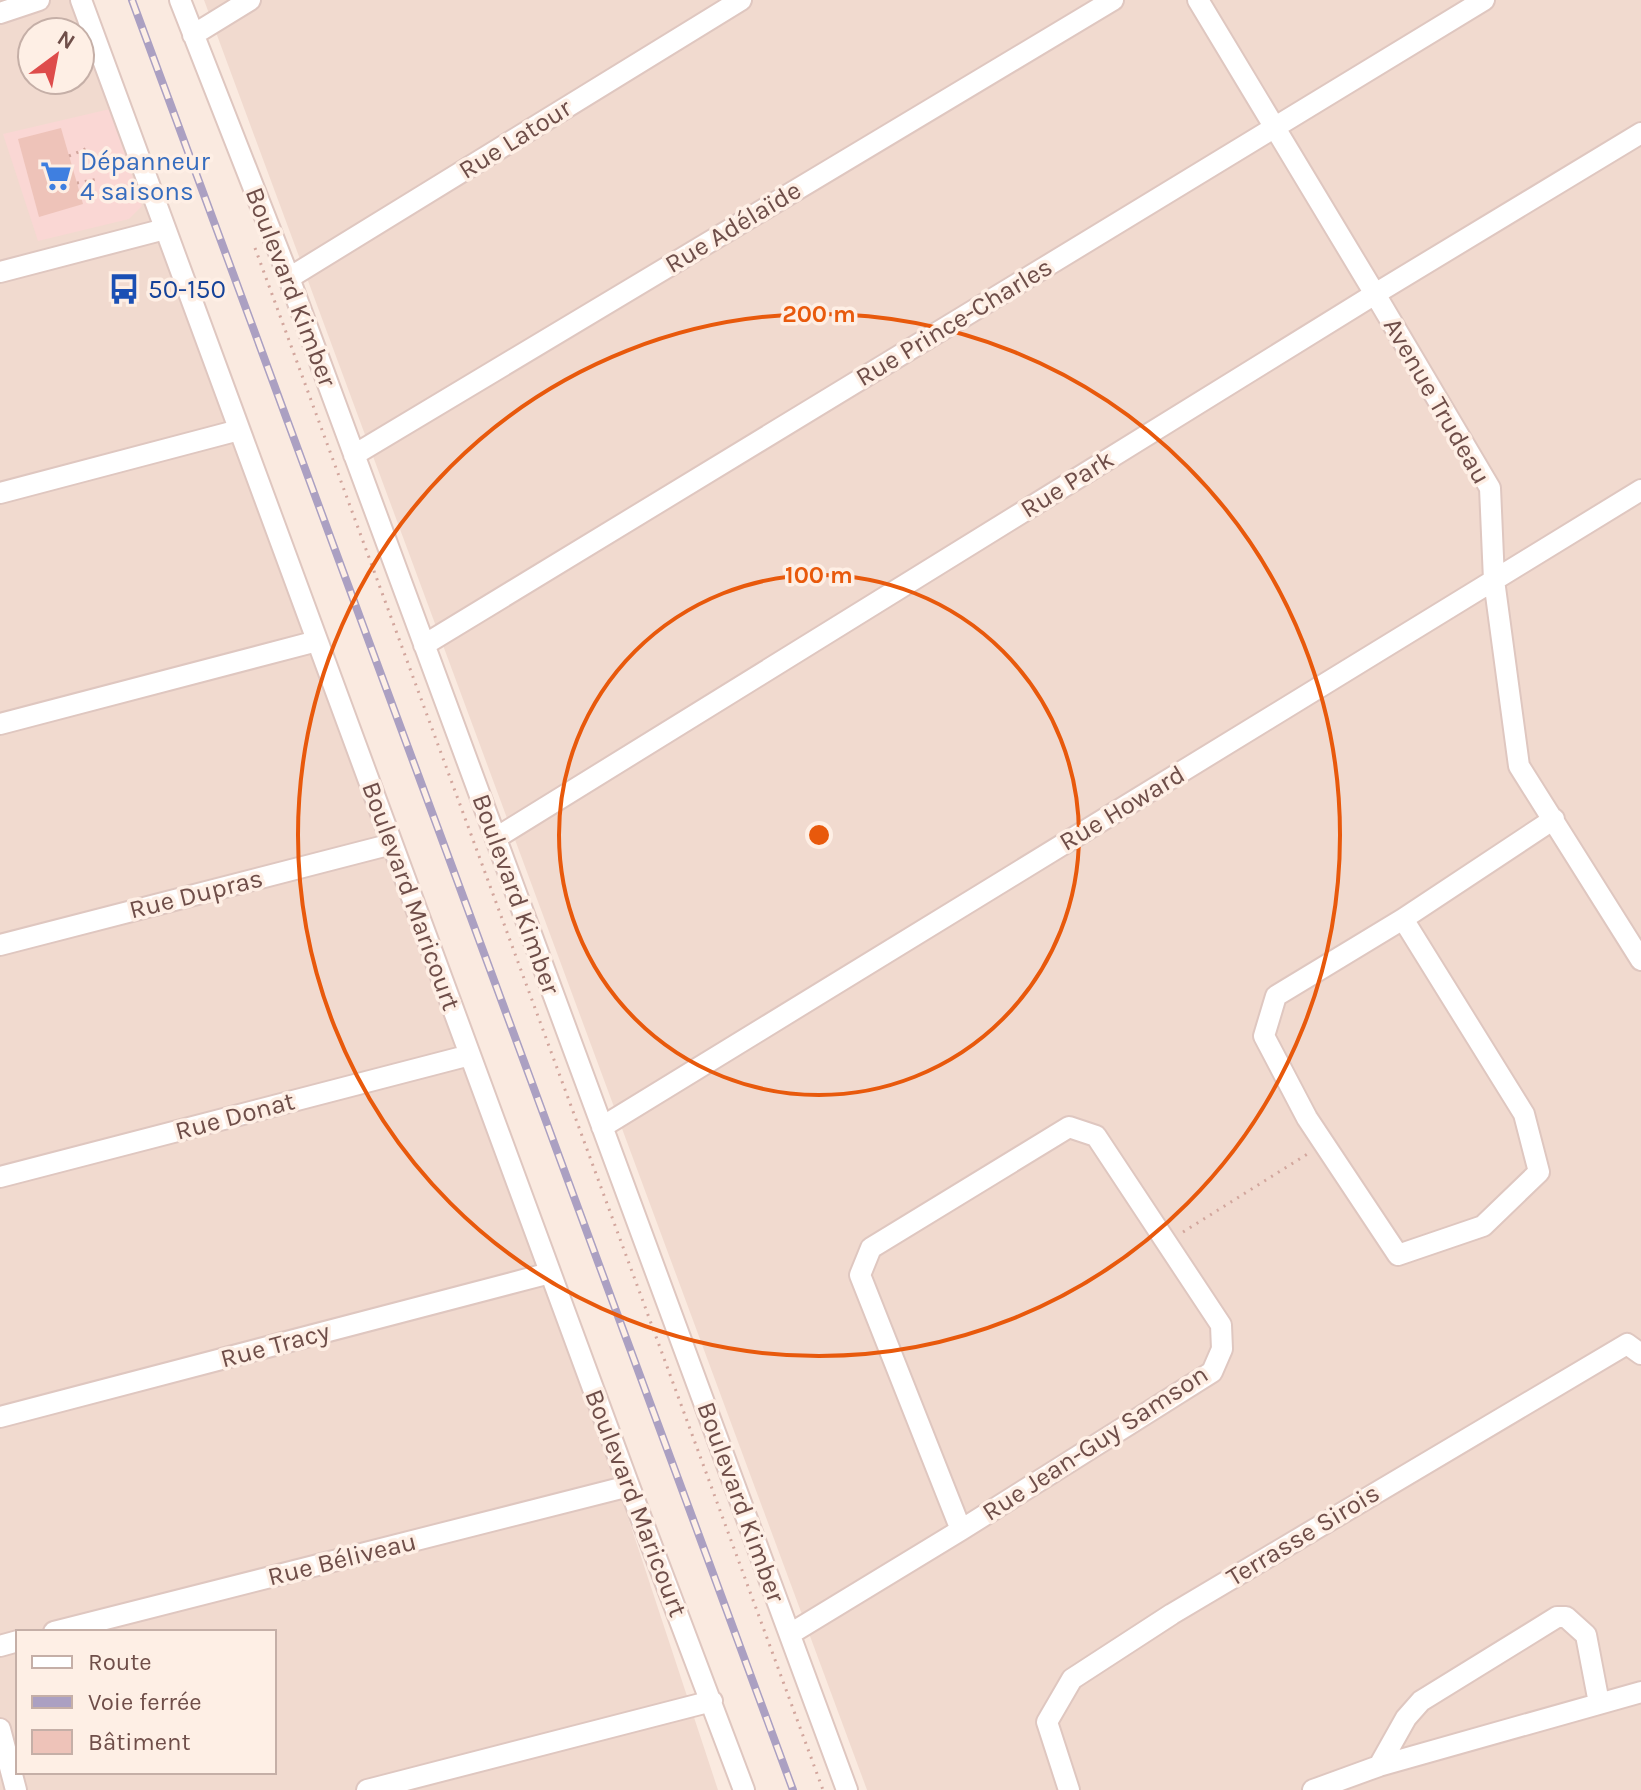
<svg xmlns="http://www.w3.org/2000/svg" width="1641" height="1790" viewBox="0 0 1641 1790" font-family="Karla,sans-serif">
	<rect width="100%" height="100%" fill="#faeae0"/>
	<path fill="#f1dacf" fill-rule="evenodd" d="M39,0H81L522,1196L718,1790H0V13ZM32,32H80V80H32ZM18,1632H274V1772H18Z
		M204,0H1641V1790H867Z"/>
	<path fill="#fad7d4" d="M110,109L142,206L129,219L38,241L3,134Z"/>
	<path fill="#eec3b9" d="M61,128L83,204L39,217L18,139Z"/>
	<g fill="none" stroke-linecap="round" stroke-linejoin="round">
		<defs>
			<path id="minor" d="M81,0L629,1486L744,1790
				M180,0L289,278L847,1790
				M1198,0L1375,294L1490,488L1494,580L1519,766L1641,960
				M0,13L39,0
				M193,35L250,0
				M0,272L165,229
				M289,278L741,0
				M354,455L1113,0
				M0,493L239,430
				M424,645L1484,0
				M0,724L317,641
				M496,838L1375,294L1641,133
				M1403,919L1524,1114L1539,1172L1483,1226L1398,1255L1307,1118L1264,1036L1276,996L1403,919L1554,819
				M0,945L392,844
				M602,1127L1641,490
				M0,1177L470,1055
				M0,1417L550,1273
				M54,1632L629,1486
				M790,1634L961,1530L1212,1372L1222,1349L1221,1325L1096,1136L1069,1127L871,1248L860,1275L961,1530
				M0,1646L18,1641
				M0,1729L16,1790
				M1379,1766L1406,1718L1421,1701L1557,1617H1566L1586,1635L1599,1703
				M367,1790L712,1701
				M1069,1790L1047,1722L1072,1679L1172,1614L1627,1344L1641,1354
				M1313,1790L1379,1766L1641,1692"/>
		</defs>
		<use href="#minor" stroke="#dfc7c0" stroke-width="24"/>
		<path stroke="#d2a69d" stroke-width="3" stroke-dasharray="2 6" stroke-linecap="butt" d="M69,156L90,147
			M77,183L98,179
			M255,248L823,1790
			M1183,1232L1309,1153"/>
		<use href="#minor" stroke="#fff" stroke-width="20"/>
		<defs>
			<path id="rail" d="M132,0L793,1790"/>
		</defs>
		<use href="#rail" stroke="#aba0c2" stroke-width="8"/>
		<use href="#rail" stroke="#feefe5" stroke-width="5" stroke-dasharray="15" stroke-linecap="butt"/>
	</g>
	<g fill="none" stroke="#e8590c" stroke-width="4">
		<circle cx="819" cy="835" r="260"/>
		<circle cx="819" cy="835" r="521"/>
	</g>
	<defs>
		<symbol id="supermarket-bare" viewBox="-9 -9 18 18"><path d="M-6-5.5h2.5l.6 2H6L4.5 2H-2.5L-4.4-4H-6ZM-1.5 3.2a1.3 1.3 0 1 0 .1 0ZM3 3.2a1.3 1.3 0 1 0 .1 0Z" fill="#3f7fe0" stroke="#feefe5" stroke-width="2.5" paint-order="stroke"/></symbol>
		<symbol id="bus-bare" viewBox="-9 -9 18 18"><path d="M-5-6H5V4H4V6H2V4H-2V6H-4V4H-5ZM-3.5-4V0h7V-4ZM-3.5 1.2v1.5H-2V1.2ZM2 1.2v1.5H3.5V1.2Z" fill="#1a4fb4" stroke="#feefe5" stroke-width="2.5" paint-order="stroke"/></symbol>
	</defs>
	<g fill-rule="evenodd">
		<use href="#supermarket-bare" x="34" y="154" width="44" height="44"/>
		<use href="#bus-bare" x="102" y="267" width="44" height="44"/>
	</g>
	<g text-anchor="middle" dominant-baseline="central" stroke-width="7" stroke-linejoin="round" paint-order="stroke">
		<g font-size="26" fill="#6f4e49" stroke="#feefe5">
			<text transform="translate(515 139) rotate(-32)">Rue Latour</text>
			<text transform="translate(733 227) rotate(-31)">Rue Adélaïde</text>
			<text transform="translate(291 287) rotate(69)">Boulevard Kimber</text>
			<text transform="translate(954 322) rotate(-31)">Rue Prince-Charles</text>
			<text transform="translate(1437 401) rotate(60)">Avenue Trudeau</text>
			<text transform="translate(1067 484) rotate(-32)">Rue Park</text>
			<text transform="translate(1122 808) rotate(-31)">Rue Howard</text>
			<text transform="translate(196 894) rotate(-14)">Rue Dupras</text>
			<text transform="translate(516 894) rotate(70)">Boulevard Kimber</text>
			<text transform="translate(411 896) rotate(70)">Boulevard Maricourt</text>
			<text transform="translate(235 1116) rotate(-15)">Rue Donat</text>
			<text transform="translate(275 1345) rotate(-15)">Rue Tracy</text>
			<text transform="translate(1095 1443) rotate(-33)">Rue Jean-Guy Samson</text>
			<text transform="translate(741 1502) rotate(70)">Boulevard Kimber</text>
			<text transform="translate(636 1503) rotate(69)">Boulevard Maricourt</text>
			<text transform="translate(1303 1535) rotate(-31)">Terrasse Sirois</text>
			<text transform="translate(342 1559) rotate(-14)">Rue Béliveau</text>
		</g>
		<g font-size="26" fill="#366cbe" stroke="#feefe5" text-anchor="start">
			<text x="80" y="161">Dépanneur<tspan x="80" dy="30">4 saisons</tspan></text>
		</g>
		<g font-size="26" fill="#164399" stroke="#feefe5" text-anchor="start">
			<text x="148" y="289">50-150</text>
		</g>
	</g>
	<circle cx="819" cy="835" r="12" fill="#e8590c" stroke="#feefe5" stroke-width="4"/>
	<g font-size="24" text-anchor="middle" font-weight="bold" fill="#e8590c" stroke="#feefe5" stroke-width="7" stroke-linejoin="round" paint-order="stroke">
		<text x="819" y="322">200 m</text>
		<text x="819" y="583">100 m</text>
	</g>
	<rect x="16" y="1630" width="260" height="144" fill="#feefe5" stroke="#c5afa7" stroke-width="2"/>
	<rect x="32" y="1656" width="40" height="12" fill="#ffffff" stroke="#c5afa7" stroke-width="2"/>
	<text x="88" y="1670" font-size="24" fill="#6f4e49">Route</text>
	<rect x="32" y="1696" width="40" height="12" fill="#aba0c2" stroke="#c5afa7" stroke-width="2"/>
	<text x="88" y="1710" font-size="24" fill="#6f4e49">Voie ferrée</text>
	<rect x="32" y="1730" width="40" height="24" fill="#eec3b9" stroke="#c5afa7" stroke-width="2"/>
	<text x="88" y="1750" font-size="24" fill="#6f4e49">Bâtiment</text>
	<g transform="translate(56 56) rotate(32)"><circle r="38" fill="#feefe5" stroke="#c5afa7" stroke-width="2"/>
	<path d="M0-6L14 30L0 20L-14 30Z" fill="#de4c4b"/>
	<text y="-12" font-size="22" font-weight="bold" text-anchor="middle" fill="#6f4e49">N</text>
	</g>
</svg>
